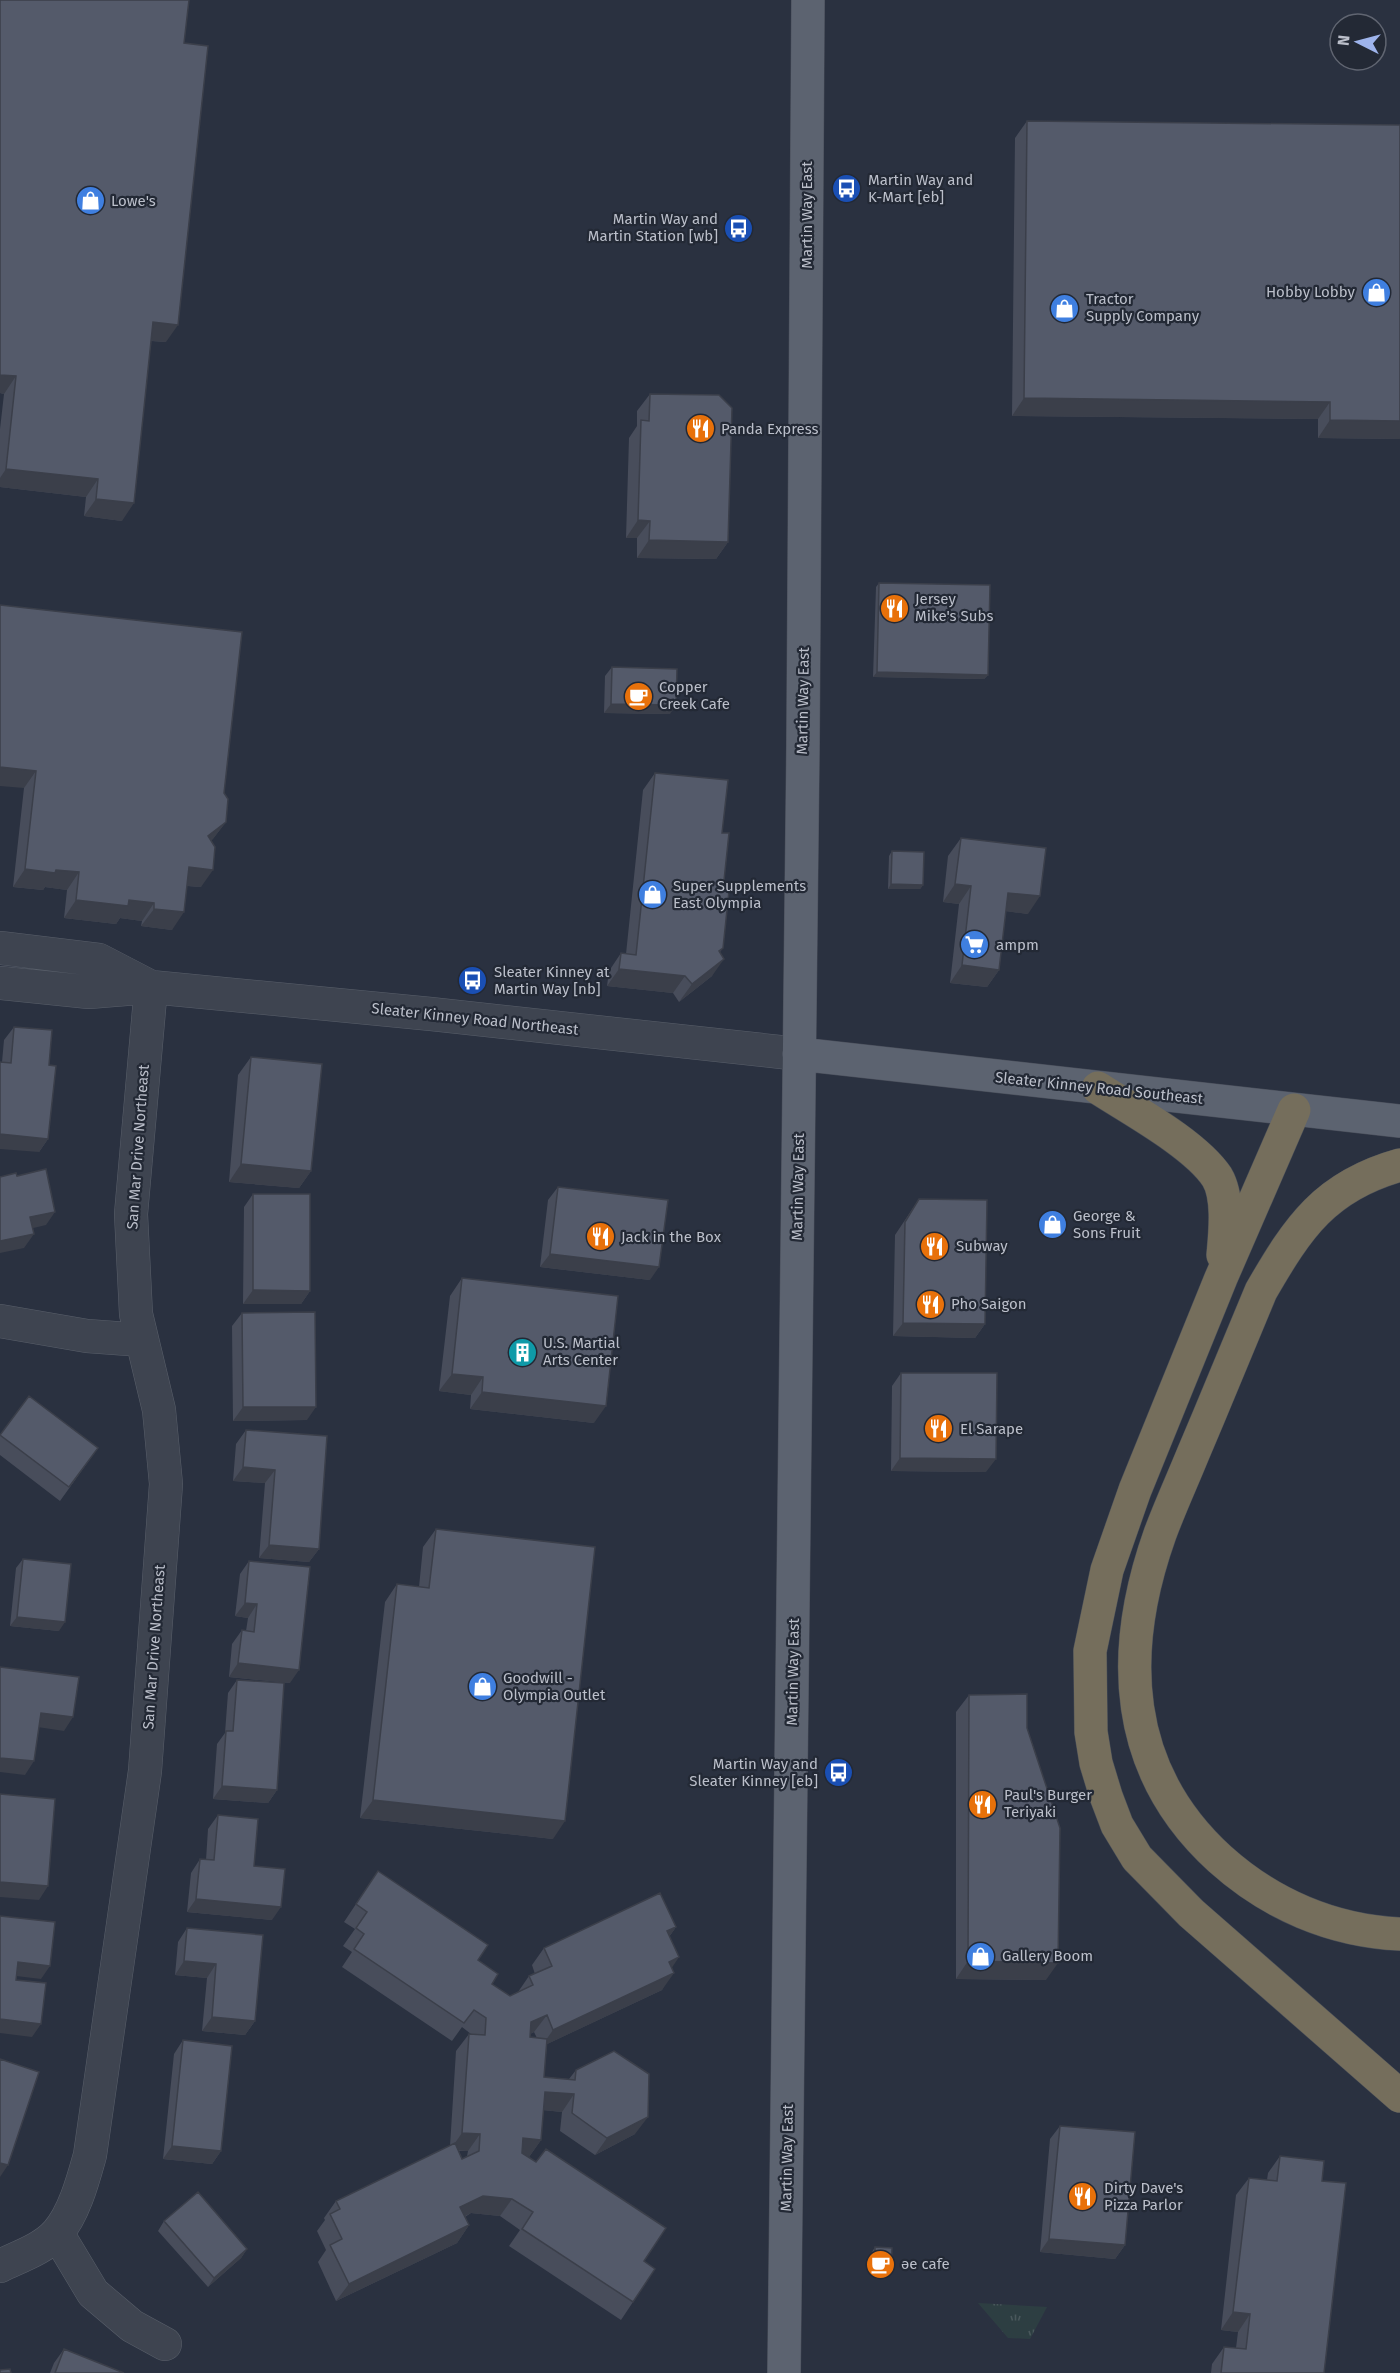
<svg xmlns="http://www.w3.org/2000/svg" width="1400" height="2373" viewBox="0 0 1400 2373" font-family="'Fira Sans',sans-serif">
	<defs>
		<pattern id="grass-tufts" width="24" height="20" patternUnits="userSpaceOnUse" patternTransform="scale(1.5)"><rect width="24" height="20" fill="#2d3e42"/><path d="M3 7l-1-3M5 7V3M7 7l1-3M15 17l-1-3M17 17v-4M19 17l1-3" fill="none" stroke="#4a585c"/></pattern>
	</defs>
	<rect width="100%" height="100%" fill="#2a3140"/>
	<path fill="url(#grass-tufts)" d="M978,2303L1047,2307L1030,2339L1008,2338Z"/>
	<g fill="none" stroke-linecap="round" stroke-linejoin="round">
		<defs>
			<path id="minor" d="M0,948L99,960L151,987
				M0,983L89,992L151,987L431,1014L799,1054
				M0,1321L87,1336L142,1340
				M57,2233L93,2293L132,2326L165,2344
				M0,2266C18,2257 43,2249 57,2233C74,2214 83,2180 90,2155L145,1771L166,1484L159,1410L136,1314L131,1214L151,987"/>
			<path id="major" d="M799,1054L1400,1121
				M784,2373L803,744L808,0"/>
			<path id="highway" d="M1098,1088C1132,1110 1195,1144 1217,1177C1229,1197 1225,1233 1223,1255
				M1294,1110L1221,1278L1135,1490L1107,1570L1090,1651L1091,1732L1096,1763L1106,1796L1117,1825L1137,1858L1191,1913L1400,2096
				M1400,1165C1325,1186 1298,1227 1261,1291C1238,1346 1216,1400 1193,1454C1182,1481 1170,1507 1160,1534C1118,1652 1122,1770 1220,1859C1270,1904 1332,1931 1400,1934"/>
		</defs>
		<use href="#minor" stroke="#595f6a" stroke-width="34"/>
		<use href="#major" stroke="#484d59" stroke-width="34"/>
		<use href="#highway" stroke="#464c57" stroke-width="34"/>
		<use href="#minor" stroke="#3e4450" stroke-width="33"/>
		<use href="#major" stroke="#5c6370" stroke-width="33"/>
		<use href="#highway" stroke="#756e5c" stroke-width="33"/>
	</g>
	<path fill="#484d5b" fill-rule="evenodd" d="M0,0L184,43L166,342L151,341L122,521L84,516L86,497L0,487V429L4,394L0,393Z
		M1027,121L1400,125V439L1318,438V419L1012,416L1015,138Z
		M650,394L728,542L716,559L637,558V538H626L629,438L637,426V411Z
		M879,583L988,675L984,679L873,677L876,587Z
		M0,605L224,793L226,822L211,841L201,887L187,886L172,930L141,926L142,921L120,918L116,924L64,918L67,890L45,887L43,890L13,887L24,788Z
		M612,667L670,714L604,713L605,676Z
		M655,773L722,833L723,948L720,952L712,976L679,1002L673,993L607,986L609,971L621,953L626,954L643,790Z
		M961,838L1028,914L1006,911L999,970L987,987L950,983L959,904L943,902L948,856Z
		M892,851L923,885L920,889H888L889,856Z
		M14,1027L49,1065L48,1139L39,1152L2,1062L4,1040Z
		M251,1057L311,1171L299,1188L229,1182L238,1075Z
		M558,1187L650,1280L540,1267L548,1200Z
		M253,1194L310,1291L301,1304H243L244,1207Z
		M919,1199L985,1324L975,1338L893,1336L895,1235Z
		M462,1278L594,1423L470,1409L471,1395L439,1391L450,1296Z
		M242,1313L307,1420L233,1421L232,1326Z
		M901,1373L986,1472L891,1471L892,1386Z
		M246,1430L327,1436L319,1549L309,1562L259,1558L265,1483L233,1481L236,1444Z
		M0,1434L98,1448L60,1501L0,1455Z
		M436,1529L553,1839L360,1818L385,1602L397,1584L419,1587L423,1547Z
		M23,1559L59,1631L10,1626L16,1568Z
		M249,1561L290,1683L229,1677L232,1644L242,1630L246,1631L248,1618L235,1616L240,1574Z
		M237,1680L277,1790L268,1803L213,1799L217,1744L225,1733L228,1693Z
		M969,1695L1027,1728L1046,1980L956,1979V1712Z
		M218,1815L254,1866L272,1920L187,1912L191,1873L200,1859L206,1860L208,1829Z
		M378,1871L478,1960L492,1984L510,1996L518,1992L529,1976L535,1974L532,1965L544,1948L676,1927L669,1937L672,1968L662,1990L547,2044L544,2077L569,2079L576,2070L635,2134L595,2155L560,2131L562,2112L543,2110L541,2140L529,2157L644,2261L633,2302L621,2320L509,2246L520,2230L500,2216L471,2213L465,2217L469,2225L457,2243L336,2301L318,2262L326,2250L317,2231L325,2220L324,2218L336,2201L450,2146L456,2051L469,2034H471L462,2027L452,2041L342,1967L352,1952L343,1946L355,1929L344,1922ZM534,2032L537,2038L530,2037V2034ZM459,2151H468L467,2156L462,2159Z
		M187,1928L263,1935L255,2021L245,2035L202,2031L207,1978L175,1975L178,1942Z
		M183,2040L221,2151L212,2164L163,2159L174,2054Z
		M1060,2126L1125,2245L1115,2259L1040,2252L1050,2139Z
		M1280,2156L1322,2181L1324,2373H1211L1212,2364L1224,2347L1236,2348L1238,2332L1221,2330L1236,2195L1249,2178L1267,2180L1268,2173Z
		M164,2221L247,2249L241,2258L208,2287L158,2231Z
		M875,2247L891,2272L888,2277H872V2252Z
		M64,2349L124,2373H50L54,2363Z"/>
	<path fill="#3b3f4a" d="M153,322L178,325L166,342L141,340Z
		M0,375L16,376L4,394L0,393Z
		M1024,398L1330,402L1318,419L1012,416Z
		M1330,420L1400,421V439L1318,438Z
		M6,469L98,479L86,497L0,487V478Z
		M96,499L134,503L122,521L84,516Z
		M638,520L650,521L637,538H626Z
		M649,540L728,542L716,559L637,558Z
		M877,672L988,675L984,679L873,677Z
		M611,704L676,705L670,714L604,713Z
		M0,767L36,771L24,788L0,786Z
		M226,822L213,839L195,853L208,836Z
		M189,867L213,870L201,887L177,885Z
		M25,869L56,870L79,872L67,890L45,887L43,890L13,887Z
		M891,884L923,885L920,889H888Z
		M955,884L971,886L959,904L943,902Z
		M1008,893L1040,896L1028,914L996,910Z
		M76,900H129L154,903L142,921L120,918L116,924L64,918Z
		M154,909L184,912L172,930L141,926Z
		M724,959L712,976L679,1002L692,984Z
		M962,965L999,970L987,987L950,983Z
		M619,969L685,976L673,993L607,986Z
		M0,1134L48,1139L39,1152L0,1149Z
		M241,1164L311,1171L299,1188L229,1182Z
		M55,1212L46,1225L21,1231L30,1217Z
		M34,1234L24,1248L0,1253V1241Z
		M550,1254L659,1267L650,1280L540,1267Z
		M253,1290L310,1291L301,1304H243Z
		M903,1323L985,1324L975,1338L893,1336Z
		M452,1374L483,1377L471,1395L439,1391Z
		M482,1392L606,1406L594,1423L470,1409Z
		M243,1407H316L307,1420L233,1421Z
		M900,1458L996,1459L986,1472L891,1471Z
		M243,1467L275,1470L265,1483L233,1481Z
		M269,1545L319,1549L309,1562L259,1558Z
		M245,1603L257,1604L248,1618L235,1616Z
		M17,1617L65,1622L59,1631L10,1626Z
		M238,1663L299,1670L290,1683L229,1677Z
		M41,1713L73,1717L64,1731L31,1726Z
		M0,1758L34,1761L25,1775L0,1772Z
		M222,1786L277,1790L268,1803L213,1799Z
		M373,1800L565,1821L553,1839L360,1818Z
		M0,1882L48,1886L39,1900L0,1897Z
		M196,1899L281,1907L272,1920L187,1912Z
		M676,1927L664,1944L667,1931Z
		M679,1957L667,1975L669,1962Z
		M184,1961L216,1964L207,1978L175,1975Z
		M968,1961L1058,1963L1046,1980L956,1979Z
		M18,1962L50,1966L41,1979L8,1975Z
		M674,1973L662,1990L541,2047L553,2030Z
		M547,2015L534,2032L519,2039L531,2022Z
		M212,2017L255,2021L245,2035L202,2031Z
		M0,2019L41,2024L32,2037L0,2033Z
		M545,2092L574,2094L562,2112L533,2109Z
		M648,2117L635,2134L595,2155L607,2138Z
		M462,2133L480,2134L468,2151L450,2150Z
		M523,2138L541,2140L529,2157L511,2156Z
		M172,2146L221,2151L212,2164L163,2159Z
		M0,2163L8,2165L0,2177Z
		M483,2196L512,2199L500,2216L471,2213L448,2225L460,2207Z
		M469,2225L457,2243L336,2301L349,2284Z
		M1049,2239L1125,2245L1115,2259L1040,2252Z
		M247,2249L241,2258L208,2287L214,2278Z
		M875,2272H891L888,2277H872Z
		M1233,2312L1250,2314L1238,2332L1221,2330Z"/>
	<path fill="#545a6a" stroke="#3b3f4a" stroke-width="1.5" d="M0,0H189L184,43L208,46L178,325L153,322L134,503L96,499L98,479L6,469L16,376L0,375Z
		M1027,121L1400,125V421L1330,420V402L1024,398Z
		M650,394L719,395L732,408L728,542L649,540L650,521L638,520L641,420L649,421Z
		M879,583L990,585L988,675L877,672Z
		M0,605L242,632L224,793L228,799L226,822L208,836L215,847L213,870L189,867L184,912L154,909V903L129,900L128,906L76,900L79,872L56,870L55,873L25,869L36,771L0,767Z
		M612,667L677,669L676,705L611,704Z
		M655,773L728,780L722,833H729L723,890L729,891L723,948L719,951L724,959L692,984L685,976L619,969L621,953L636,955Z
		M961,838L1046,848L1040,896L1008,893L999,970L962,965L971,886L955,884Z
		M892,851L924,852L923,885L891,884Z
		M14,1027L52,1030L49,1065L56,1066L48,1139L0,1134V1062L11,1063Z
		M251,1057L322,1064L311,1171L241,1164Z
		M46,1169L55,1212L30,1217L34,1234L0,1241V1177L16,1173L17,1176Z
		M558,1187L668,1200L659,1267L550,1254Z
		M253,1194H310V1291L253,1290Z
		M919,1199L987,1200L985,1324L903,1323L905,1222Z
		M462,1278L618,1296L606,1406L482,1392L483,1377L452,1374Z
		M315,1312L316,1407H243L242,1313Z
		M901,1373H997L996,1459L900,1458Z
		M29,1396L98,1448L69,1487L0,1435Z
		M246,1430L327,1436L319,1549L269,1545L275,1470L243,1467Z
		M436,1529L595,1547L565,1821L373,1800L397,1584L429,1588Z
		M23,1559L71,1564L65,1622L17,1617Z
		M249,1561L310,1567L299,1670L238,1663L242,1630L254,1632L257,1604L245,1603Z
		M0,1667L79,1677L73,1717L41,1713L34,1761L0,1758Z
		M237,1680L284,1683L277,1790L222,1786L226,1731H233Z
		M1027,1694V1728L1060,1828L1058,1963L968,1961L969,1695Z
		M0,1794L55,1799L48,1886L0,1882Z
		M218,1815L258,1819L254,1866L285,1869L281,1907L196,1899L200,1859L214,1860Z
		M378,1871L488,1945L478,1960L498,1974L492,1984L510,1996L533,1985L529,1976L552,1966L544,1948L660,1893L676,1927L667,1931L679,1957L669,1962L674,1973L553,2030L547,2015L531,2022L530,2037L547,2039L544,2077L575,2080L576,2070L614,2051L649,2074L648,2117L607,2138L572,2113L574,2094L545,2092L541,2140L523,2138L522,2153L536,2162L546,2149L666,2228L644,2261L655,2269L633,2302L522,2229L533,2212L512,2199L483,2196L460,2207L469,2225L349,2284L330,2245L342,2239L330,2214L340,2209L336,2201L455,2143L462,2159L479,2151L480,2134L462,2133L469,2034L485,2035L486,2018L474,2010L464,2023L354,1949L364,1934L356,1928L367,1912L356,1904Z
		M0,1916L55,1922L50,1966L18,1962L16,1980L46,1983L41,2024L0,2019Z
		M187,1928L263,1935L255,2021L212,2017L216,1964L184,1961Z
		M183,2040L232,2046L221,2151L172,2146Z
		M0,2059L39,2072L8,2165L0,2163Z
		M1060,2126L1135,2132L1125,2245L1049,2239Z
		M1280,2156L1324,2161L1322,2181L1346,2183L1324,2373H1221L1224,2347L1246,2349L1250,2314L1233,2312L1249,2178L1277,2181Z
		M198,2192L247,2249L214,2278L164,2221Z
		M875,2247L892,2248L891,2272H875Z
		M64,2349L124,2373H55Z
		M10,2369L11,2373H0V2370Z"/>
	<defs>
		<symbol id="bus-disc" viewBox="-11 -11 22 22"><circle r="9.5" fill="#1a4fb4" stroke="#232935"/><path d="M-5-6H5V4H4V6H2V4H-2V6H-4V4H-5ZM-3.5-4V0h7V-4ZM-3.5 1.2v1.5H-2V1.2ZM2 1.2v1.5H3.5V1.2Z" fill="#fff"/></symbol>
		<symbol id="shop-disc" viewBox="-11 -11 22 22"><circle r="9.5" fill="#3f7fe0" stroke="#232935"/><path d="M-5-2.5h2.3a2.7 3.5 0 0 1 5.4 0H5L5.5 6h-11ZM-1.5-2.5h3a1.5 2.3 0 0 0-3 0Z" fill="#fff"/></symbol>
		<symbol id="restaurant-disc" viewBox="-11 -11 22 22"><circle r="9.5" fill="#e8710a" stroke="#232935"/><path d="M-5-6h1v4h1v-4h1v4h1v-4h1v5L-1.5 .5V6h-2V.5L-5-1ZM5-6V6H3V1.5H1.5Q1.5-4 5-6Z" fill="#fff"/></symbol>
		<symbol id="cafe-disc" viewBox="-11 -11 22 22"><circle r="9.5" fill="#e8710a" stroke="#232935"/><path d="M-5.5-4.5H6V0H3Q3 3.5 0 3.5H-2.5Q-5.5 3.5-5.5 0ZM3-3.2v2h1.7v-2ZM-6 4.5H4V6H-6Z" fill="#fff"/></symbol>
		<symbol id="supermarket-disc" viewBox="-11 -11 22 22"><circle r="9.5" fill="#3f7fe0" stroke="#232935"/><path d="M-6-5.5h2.5l.6 2H6L4.5 2H-2.5L-4.4-4H-6ZM-1.5 3.2a1.3 1.3 0 1 0 .1 0ZM3 3.2a1.3 1.3 0 1 0 .1 0Z" fill="#fff"/></symbol>
		<symbol id="building-disc" viewBox="-11 -11 22 22"><circle r="9.5" fill="#0f9aa8" stroke="#232935"/><path d="M-4-6H4V6H1V3H-1V6H-4ZM-2.5-4.3h1.7v1.8h-1.7ZM.8-4.3h1.7v1.8H.8ZM-2.5-1h1.7V.8h-1.7ZM.8-1h1.7V.8H.8Z" fill="#fff"/></symbol>
	</defs>
	<g fill-rule="evenodd">
		<use href="#bus-disc" x="830" y="172" width="33" height="33"/>
		<use href="#shop-disc" x="74" y="184" width="33" height="33"/>
		<use href="#bus-disc" x="722" y="212" width="33" height="33"/>
		<use href="#shop-disc" x="1360" y="276" width="33" height="33"/>
		<use href="#shop-disc" x="1048" y="292" width="33" height="33"/>
		<use href="#restaurant-disc" x="684" y="412" width="33" height="33"/>
		<use href="#restaurant-disc" x="878" y="592" width="33" height="33"/>
		<use href="#cafe-disc" x="622" y="680" width="33" height="33"/>
		<use href="#shop-disc" x="636" y="878" width="33" height="33"/>
		<use href="#supermarket-disc" x="958" y="928" width="33" height="33"/>
		<use href="#bus-disc" x="456" y="964" width="33" height="33"/>
		<use href="#shop-disc" x="1036" y="1208" width="33" height="33"/>
		<use href="#restaurant-disc" x="584" y="1220" width="33" height="33"/>
		<use href="#restaurant-disc" x="918" y="1230" width="33" height="33"/>
		<use href="#restaurant-disc" x="914" y="1288" width="33" height="33"/>
		<use href="#building-disc" x="506" y="1336" width="33" height="33"/>
		<use href="#restaurant-disc" x="922" y="1412" width="33" height="33"/>
		<use href="#shop-disc" x="466" y="1670" width="33" height="33"/>
		<use href="#bus-disc" x="822" y="1756" width="33" height="33"/>
		<use href="#restaurant-disc" x="966" y="1788" width="33" height="33"/>
		<use href="#shop-disc" x="964" y="1940" width="33" height="33"/>
		<use href="#restaurant-disc" x="1066" y="2180" width="33" height="33"/>
		<use href="#cafe-disc" x="864" y="2248" width="33" height="33"/>
	</g>
	<g text-anchor="middle" dominant-baseline="central" stroke-width="4.5" stroke-linejoin="round" paint-order="stroke">
		<g font-size="15" fill="#bbbfca" stroke="#232935" text-anchor="start">
			<text x="868" y="180">Martin Way and<tspan x="868" dy="17">K-Mart [eb]</tspan></text>
			<text x="111" y="201">Lowe's</text>
			<text x="718" y="219" text-anchor="end">Martin Way and<tspan x="718" dy="17">Martin Station [wb]</tspan></text>
			<text x="1355" y="292" text-anchor="end">Hobby Lobby</text>
			<text x="1086" y="299">Tractor<tspan x="1086" dy="17">Supply Company</tspan></text>
			<text x="721" y="429">Panda Express</text>
			<text x="915" y="599">Jersey<tspan x="915" dy="17">Mike's Subs</tspan></text>
			<text x="659" y="687">Copper<tspan x="659" dy="17">Creek Cafe</tspan></text>
			<text x="673" y="886">Super Supplements<tspan x="673" dy="17">East Olympia</tspan></text>
			<text x="996" y="945">ampm</text>
			<text x="494" y="972">Sleater Kinney at<tspan x="494" dy="17">Martin Way [nb]</tspan></text>
			<text x="1073" y="1216">George &amp;<tspan x="1073" dy="17">Sons Fruit</tspan></text>
			<text x="621" y="1237">Jack in the Box</text>
			<text x="956" y="1246">Subway</text>
			<text x="951" y="1304">Pho Saigon</text>
			<text x="543" y="1343">U.S. Martial<tspan x="543" dy="17">Arts Center</tspan></text>
			<text x="960" y="1429">El Sarape</text>
			<text x="503" y="1678">Goodwill -<tspan x="503" dy="17">Olympia Outlet</tspan></text>
			<text x="818" y="1764" text-anchor="end">Martin Way and<tspan x="818" dy="17">Sleater Kinney [eb]</tspan></text>
			<text x="1004" y="1795">Paul's Burger<tspan x="1004" dy="17">Teriyaki</tspan></text>
			<text x="1002" y="1956">Gallery Boom</text>
			<text x="1104" y="2188">Dirty Dave's<tspan x="1104" dy="17">Pizza Parlor</tspan></text>
			<text x="901" y="2264">əe cafe</text>
		</g>
		<g font-size="15" fill="#bbbfca" stroke="#232935">
			<text transform="translate(807 215) rotate(-90)">Martin Way East</text>
			<text transform="translate(803 701) rotate(-89)">Martin Way East</text>
			<text transform="translate(475 1019) rotate(6)">Sleater Kinney Road Northeast</text>
			<text transform="translate(1099 1088) rotate(6)">Sleater Kinney Road Southeast</text>
			<text transform="translate(138 1147) rotate(-86)">San Mar Drive Northeast</text>
			<text transform="translate(798 1187) rotate(-89)">Martin Way East</text>
			<text transform="translate(154 1647) rotate(-86)">San Mar Drive Northeast</text>
			<text transform="translate(793 1672) rotate(-89)">Martin Way East</text>
			<text transform="translate(787 2158) rotate(-89)">Martin Way East</text>
		</g>
	</g>
	<g transform="translate(1358 42) rotate(276)"><circle r="28" fill="#232935" stroke="#606571" stroke-width="1.5"/>
	<path d="M0-4.5L10 22L0 15L-10 22Z" fill="#9eb4ec"/>
	<text y="-9" font-size="16" font-weight="bold" text-anchor="middle" fill="#bbbfca">N</text>
	</g>
</svg>
